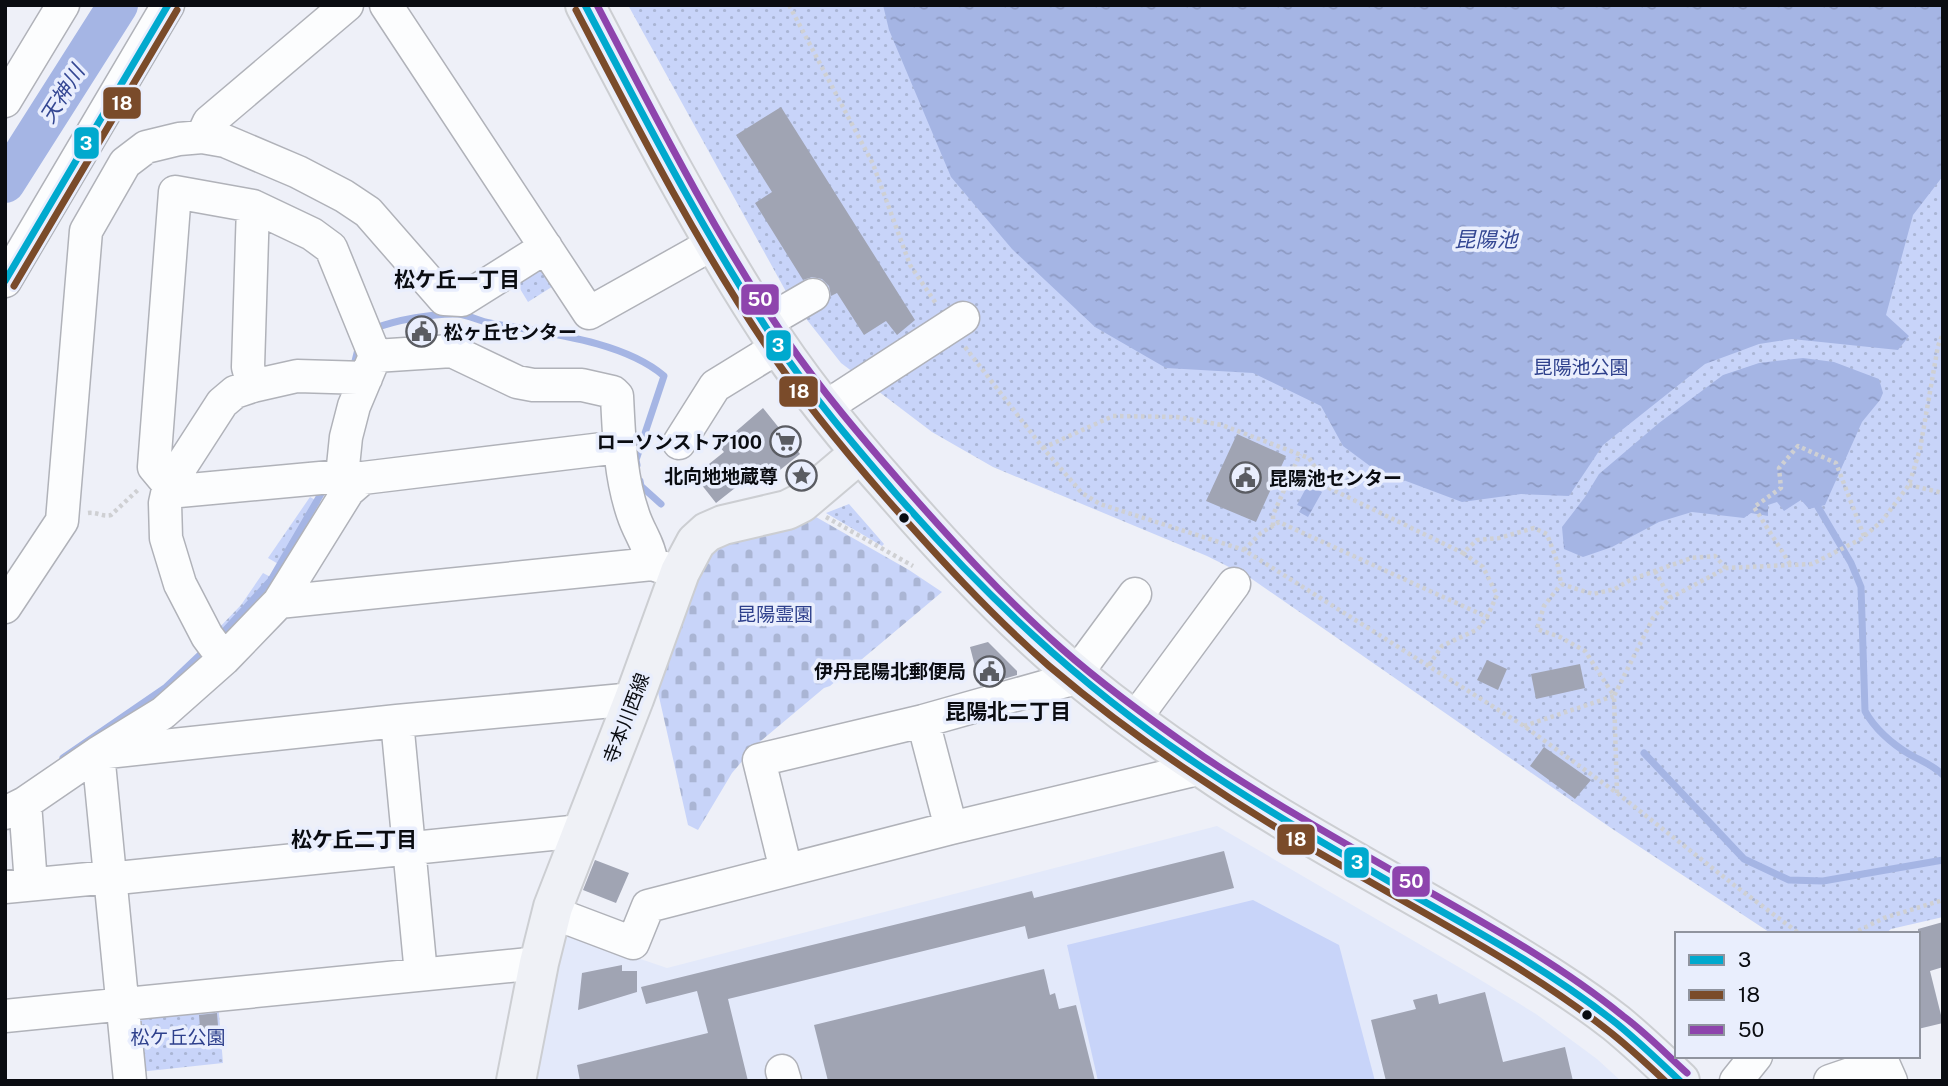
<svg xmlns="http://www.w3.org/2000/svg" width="1948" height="1086" viewBox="0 0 1948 1086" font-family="'Public Sans','Noto Sans JP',sans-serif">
	<defs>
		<pattern id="cemetery-stones" width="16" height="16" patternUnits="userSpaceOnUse" patternTransform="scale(1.75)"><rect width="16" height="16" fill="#c8d4f9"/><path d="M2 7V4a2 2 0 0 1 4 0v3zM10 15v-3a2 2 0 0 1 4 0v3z" fill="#aab5d4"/></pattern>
		<pattern id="park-dots" width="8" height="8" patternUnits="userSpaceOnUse" patternTransform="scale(1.75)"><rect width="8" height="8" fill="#c8d4f9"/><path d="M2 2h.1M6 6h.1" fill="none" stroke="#aab5d4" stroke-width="1.8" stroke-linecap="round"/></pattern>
		<pattern id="water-ripples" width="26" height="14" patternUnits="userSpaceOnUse" patternTransform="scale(1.75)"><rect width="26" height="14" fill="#a5b5e4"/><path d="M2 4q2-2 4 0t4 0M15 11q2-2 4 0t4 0" fill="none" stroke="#8d9ac3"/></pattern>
	</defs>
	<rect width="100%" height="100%" fill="#eef0f8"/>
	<path fill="#e3e9fa" d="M1217,826L1474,976L1536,1014L1597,1059L1621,1081H533L561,932L667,968Z"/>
	<path fill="url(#cemetery-stones)" d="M816,517L909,570L942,592L830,686L824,688L756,745L732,773L698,830L688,825L655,679L705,552L729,533Z"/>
	<path fill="url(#park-dots)" d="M628,5H1943V917L1891,929L1885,934H1772L1611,828L1249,577L1207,556L993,467L932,432L841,363L789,297Z
		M537,258L558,283L528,302L511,274Z
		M310,497L326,506L287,569L268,558Z
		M849,504L884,544L882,546L826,513Z
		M263,573L278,581L224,641L216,631L241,605Z
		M218,1002L223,1063L139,1072L133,1010Z"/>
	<path fill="#c8d4f9" d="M1253,900L1339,945L1375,1081H1098L1067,945Z"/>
	<path fill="url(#water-ripples)" d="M883,5H1943V176L1913,215L1886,315L1909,336L1898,350L1792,339L1759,344L1705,364L1603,445L1569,496L1521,494L1462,502L1374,469L1343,446L1321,406L1253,373L1166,368L1095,327L1012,249L951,177L889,30Z
		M1803,358L1834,362L1879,379L1883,393L1880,400L1862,422L1825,505L1809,509L1801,500L1784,511L1777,502L1768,505V516L1751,513L1744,518L1692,512L1659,522L1612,547L1583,557L1564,549L1562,527L1585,497L1599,474L1659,423L1723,375L1759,363Z
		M1312,477L1318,481L1315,488L1322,492L1308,517L1299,512L1302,507L1297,505Z"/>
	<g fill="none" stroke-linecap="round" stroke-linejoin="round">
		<path stroke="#a5b5e4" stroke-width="7" d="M373,329C395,320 435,313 458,314C469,315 479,321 490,323C543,333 622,340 664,376L636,460L637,465
			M354,365L359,345
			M640,481L641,486L661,504
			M1818,507L1851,563L1861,587L1865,711C1874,728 1892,744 1909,754C1921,761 1933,765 1943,775
			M219,637L271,580L325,487
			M1644,753L1744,859L1789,880L1823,881L1943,860
			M63,758L165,688L204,651"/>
		<path stroke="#a5b5e4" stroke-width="40" d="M5,183L118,5"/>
	</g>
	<path fill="#a0a4b3" d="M781,107L915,320L897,335L886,321L864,335L837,293L831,296L829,286L822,279L812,277L803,280L755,203L772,192L736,135Z
		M763,408L800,454L775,474L767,463L716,503L697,479L706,471L704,468L724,452L719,446Z
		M1237,434L1286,456L1256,522L1206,501Z
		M988,642L1017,671V675L980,686L970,647Z
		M1487,660L1507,669L1498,690L1477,680Z
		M1580,664L1585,688L1536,699L1531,674Z
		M1544,747L1591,780L1575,799L1530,766Z
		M1224,851L1234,888L1028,939L1025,926L728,999L748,1081H580L577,1065L708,1033L697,991L646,1004L641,987L1032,891L1034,898Z
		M595,860L629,873L616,903L583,890Z
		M1943,922V967L1930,971L1943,1023L1918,1029V929Z
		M622,965V971H637V992L578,1010L582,973Z
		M1044,969L1050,995L1055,993L1059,1009L1076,1005L1095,1081H828L814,1025Z
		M1485,992L1503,1062L1565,1047L1573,1081H1386L1371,1020L1416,1009L1413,1000L1437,994L1439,1004Z
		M217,1013L219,1039L201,1041L199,1015Z"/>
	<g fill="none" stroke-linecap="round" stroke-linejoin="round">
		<defs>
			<path id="minor" d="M386,5L589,313L714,243
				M5,101L63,5
				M202,137L209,122L347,5
				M5,281L168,5
				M763,324L813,295
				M375,356L452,351L517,382L533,385H582L613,392L617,396C619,436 620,476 633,514C639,533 649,543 652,564
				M253,386L248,367L253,206
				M824,408L963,318
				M679,443L715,386L780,346
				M342,476L346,437L354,406L375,356L331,248L312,234L253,206L175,192L154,467L169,485L179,491L342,476L363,478L619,447
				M279,602L652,564L671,570
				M5,607L62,521L86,231L125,163L146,147L179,139L202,137L225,141L298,172L344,196L368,212L444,299L462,300L546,247
				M224,659L207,636L180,584L166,538L165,503L169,485L222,403L235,392L253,386L297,376L366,378
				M1076,674L1135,594
				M1134,720L1234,584
				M397,721L421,974
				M923,721L951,828
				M25,803L31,884
				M5,813L25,803L98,753L163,713L224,659L279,602L348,491L363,478
				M786,870L759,760L923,721L1079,677
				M5,887L110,877H127L581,831
				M551,912L633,943L648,906L951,828L1202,768
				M5,1016L539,963
				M782,1071L785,1081
				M130,1081L98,753L397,721L634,699
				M1736,1081L1756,1056
				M1830,1081L1883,1063L1891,1081"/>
			<path id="major" d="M585,5C641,112 697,220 762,321C800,381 845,436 892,489C950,556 1012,622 1080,678C1119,710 1159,739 1201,767C1287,826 1380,875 1471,928C1520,958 1570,987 1616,1023C1638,1041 1659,1061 1680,1081
				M516,1081L539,963L553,907L634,699L680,572L696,542L707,532L723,525L787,510L801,503L860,453"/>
		</defs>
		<use href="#minor" stroke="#b0b2b9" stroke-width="35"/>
		<use href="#major" stroke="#ccced2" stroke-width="42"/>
		<path stroke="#cfd0d3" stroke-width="4.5" stroke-dasharray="3.5 3.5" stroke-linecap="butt" d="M789,5L873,164L910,265L937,305
			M965,347L1043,448L1082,493L1100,504L1244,550L1524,726L1617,793L1734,885L1800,934
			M1043,448L1113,416L1177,417L1222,425L1309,458L1329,488L1463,553L1477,540L1499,538L1534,528L1547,534L1557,561L1561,584L1593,594L1615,589L1630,580L1691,558L1715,556L1726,568
			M1909,485L1943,493
			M88,513C97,512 103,517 111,515L140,488
			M826,517L913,566
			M1273,526V515L1300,454
			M1244,550L1261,533L1279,522L1487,617L1497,595L1483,567L1463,553
			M1790,564L1754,507L1781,488L1779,468L1798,446L1836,463L1864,536
			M1655,571L1670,598
			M1429,665L1442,646L1478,629L1487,617
			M1524,726L1614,696L1585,651L1560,637L1537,629L1544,606L1561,584
			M1617,793L1614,696L1653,618L1670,598L1726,568L1812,564L1861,539L1882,521L1909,485L1920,449L1938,346L1943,333
			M1852,934L1884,918L1943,900"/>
		<use href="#minor" stroke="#fcfdfe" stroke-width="32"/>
		<use href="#major" stroke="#eff1f6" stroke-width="38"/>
		<defs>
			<path id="bus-1" d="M585,5C645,119 704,234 775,341C811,395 854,445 897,495C985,595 1077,683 1188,758C1261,808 1339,852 1416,897C1484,935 1554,974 1616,1023C1638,1041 1659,1061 1680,1081
				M5,281L168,5"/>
			<path id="bus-2" d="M576,10C636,125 696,242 769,350C804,402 844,450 885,497C937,556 990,614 1049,666C1095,705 1143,741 1193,774C1249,812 1307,847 1367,880C1448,927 1532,971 1606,1029C1627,1045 1646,1063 1665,1081
				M14,286L177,10"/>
			<path id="bus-3" d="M597,5C656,118 714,233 786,339C821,390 862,438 903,485C953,542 1004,598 1061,648C1106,688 1155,723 1204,757C1276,805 1351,847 1426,890C1493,928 1563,967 1623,1016C1646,1033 1666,1054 1687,1073"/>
		</defs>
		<use href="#bus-1" stroke="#e9eefd" stroke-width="12"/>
		<use href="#bus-2" stroke="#e9eefd" stroke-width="12"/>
		<use href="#bus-3" stroke="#e9eefd" stroke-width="12"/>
		<use href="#bus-1" stroke="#00a9ce" stroke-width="7"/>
		<use href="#bus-2" stroke="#7a4b2a" stroke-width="7"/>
		<use href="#bus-3" stroke="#8e44ad" stroke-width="7"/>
	</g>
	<defs>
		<symbol id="civic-ring" viewBox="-11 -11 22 22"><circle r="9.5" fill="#e9eefd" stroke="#5a5c62" stroke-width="1.5"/><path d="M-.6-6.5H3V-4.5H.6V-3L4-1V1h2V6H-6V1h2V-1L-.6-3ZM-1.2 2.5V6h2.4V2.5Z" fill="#5a5c62"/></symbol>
		<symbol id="supermarket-ring" viewBox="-11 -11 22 22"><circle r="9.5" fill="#e9eefd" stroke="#5a5c62" stroke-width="1.5"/><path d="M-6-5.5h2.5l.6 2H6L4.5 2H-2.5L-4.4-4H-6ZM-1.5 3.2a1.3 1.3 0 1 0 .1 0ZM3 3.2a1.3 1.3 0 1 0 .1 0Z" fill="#5a5c62"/></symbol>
		<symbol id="sight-ring" viewBox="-11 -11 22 22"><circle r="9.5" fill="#e9eefd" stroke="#5a5c62" stroke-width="1.5"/><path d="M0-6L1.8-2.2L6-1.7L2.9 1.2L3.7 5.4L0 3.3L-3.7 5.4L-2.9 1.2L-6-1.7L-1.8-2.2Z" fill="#5a5c62"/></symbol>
	</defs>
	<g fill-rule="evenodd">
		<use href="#civic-ring" x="404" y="314" width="35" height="35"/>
		<use href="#supermarket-ring" x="768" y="424" width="35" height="35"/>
		<use href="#sight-ring" x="784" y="458" width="35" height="35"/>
		<use href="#civic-ring" x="1228" y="460" width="35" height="35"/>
		<use href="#civic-ring" x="972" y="654" width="35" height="35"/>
	</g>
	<g fill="#0a0c11" stroke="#e9eefd" stroke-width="2.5">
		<circle cx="904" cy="518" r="6"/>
		<circle cx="1587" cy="1015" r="6"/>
	</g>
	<g text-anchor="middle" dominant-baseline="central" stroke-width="7" stroke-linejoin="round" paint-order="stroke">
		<g font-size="19" font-weight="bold" fill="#0a0c11" stroke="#e9eefd" text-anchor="end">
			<text x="444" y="332" text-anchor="start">松ヶ丘センター</text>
			<text x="762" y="442">ローソンストア100</text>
			<text x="778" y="476">北向地地蔵尊</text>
			<text x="1269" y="478" text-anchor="start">昆陽池センター</text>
			<text x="966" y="671">伊丹昆陽北郵便局</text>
		</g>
		<g font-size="19" fill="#2e408c" stroke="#e9eefd">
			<text x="1581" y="367">昆陽池公園</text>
			<text x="775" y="614">昆陽霊園</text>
			<text x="178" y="1037">松ケ丘公園</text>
		</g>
		<g font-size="19" fill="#0a0c11" stroke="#e9eefd">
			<text transform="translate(626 718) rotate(-69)">寺本川西線</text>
		</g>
		<g font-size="21" font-style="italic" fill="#344793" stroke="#e9eefd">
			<text transform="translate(62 94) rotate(-58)">天神川</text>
			<text x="1486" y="239">昆陽池</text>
		</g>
		<g font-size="21" font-weight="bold" fill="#0a0c11" stroke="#e9eefd">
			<text x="457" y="279">松ケ丘一丁目</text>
			<text x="1008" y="711">昆陽北二丁目</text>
			<text x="354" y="839">松ケ丘二丁目</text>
		</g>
	</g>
	<g stroke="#e9eefd" stroke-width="2.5">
		<rect x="102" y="86" width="40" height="34" rx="7" fill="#7a4b2a"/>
		<rect x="73" y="126" width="27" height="34" rx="7" fill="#00a9ce"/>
		<rect x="740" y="283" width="40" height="33" rx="7" fill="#8e44ad"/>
		<rect x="765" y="329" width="27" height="33" rx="7" fill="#00a9ce"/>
		<rect x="778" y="375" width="41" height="33" rx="7" fill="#7a4b2a"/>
		<rect x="1276" y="823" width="40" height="33" rx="7" fill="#7a4b2a"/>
		<rect x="1343" y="846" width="27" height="33" rx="7" fill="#00a9ce"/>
		<rect x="1391" y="865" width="40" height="33" rx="7" fill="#8e44ad"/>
	</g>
	<g font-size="19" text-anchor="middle" font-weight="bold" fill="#fff">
		<text x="122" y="110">18</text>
		<text x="86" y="150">3</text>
		<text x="760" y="306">50</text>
		<text x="778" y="352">3</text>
		<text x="799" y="398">18</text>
		<text x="1296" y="846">18</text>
		<text x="1357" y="869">3</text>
		<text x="1411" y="888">50</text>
	</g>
	<rect width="1948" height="1086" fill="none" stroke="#0a0c11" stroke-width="14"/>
	<rect x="1675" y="932" width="245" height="126" fill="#e9eefd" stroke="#90949f" stroke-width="2"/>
	<rect x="1689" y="955" width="35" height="10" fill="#00a9ce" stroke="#90949f" stroke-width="2"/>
	<text x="1738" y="967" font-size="21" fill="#0a0c11">3</text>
	<rect x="1689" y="990" width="35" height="10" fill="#7a4b2a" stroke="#90949f" stroke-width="2"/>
	<text x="1738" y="1002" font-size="21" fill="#0a0c11">18</text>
	<rect x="1689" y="1025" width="35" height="10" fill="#8e44ad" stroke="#90949f" stroke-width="2"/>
	<text x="1738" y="1037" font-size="21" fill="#0a0c11">50</text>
</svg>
